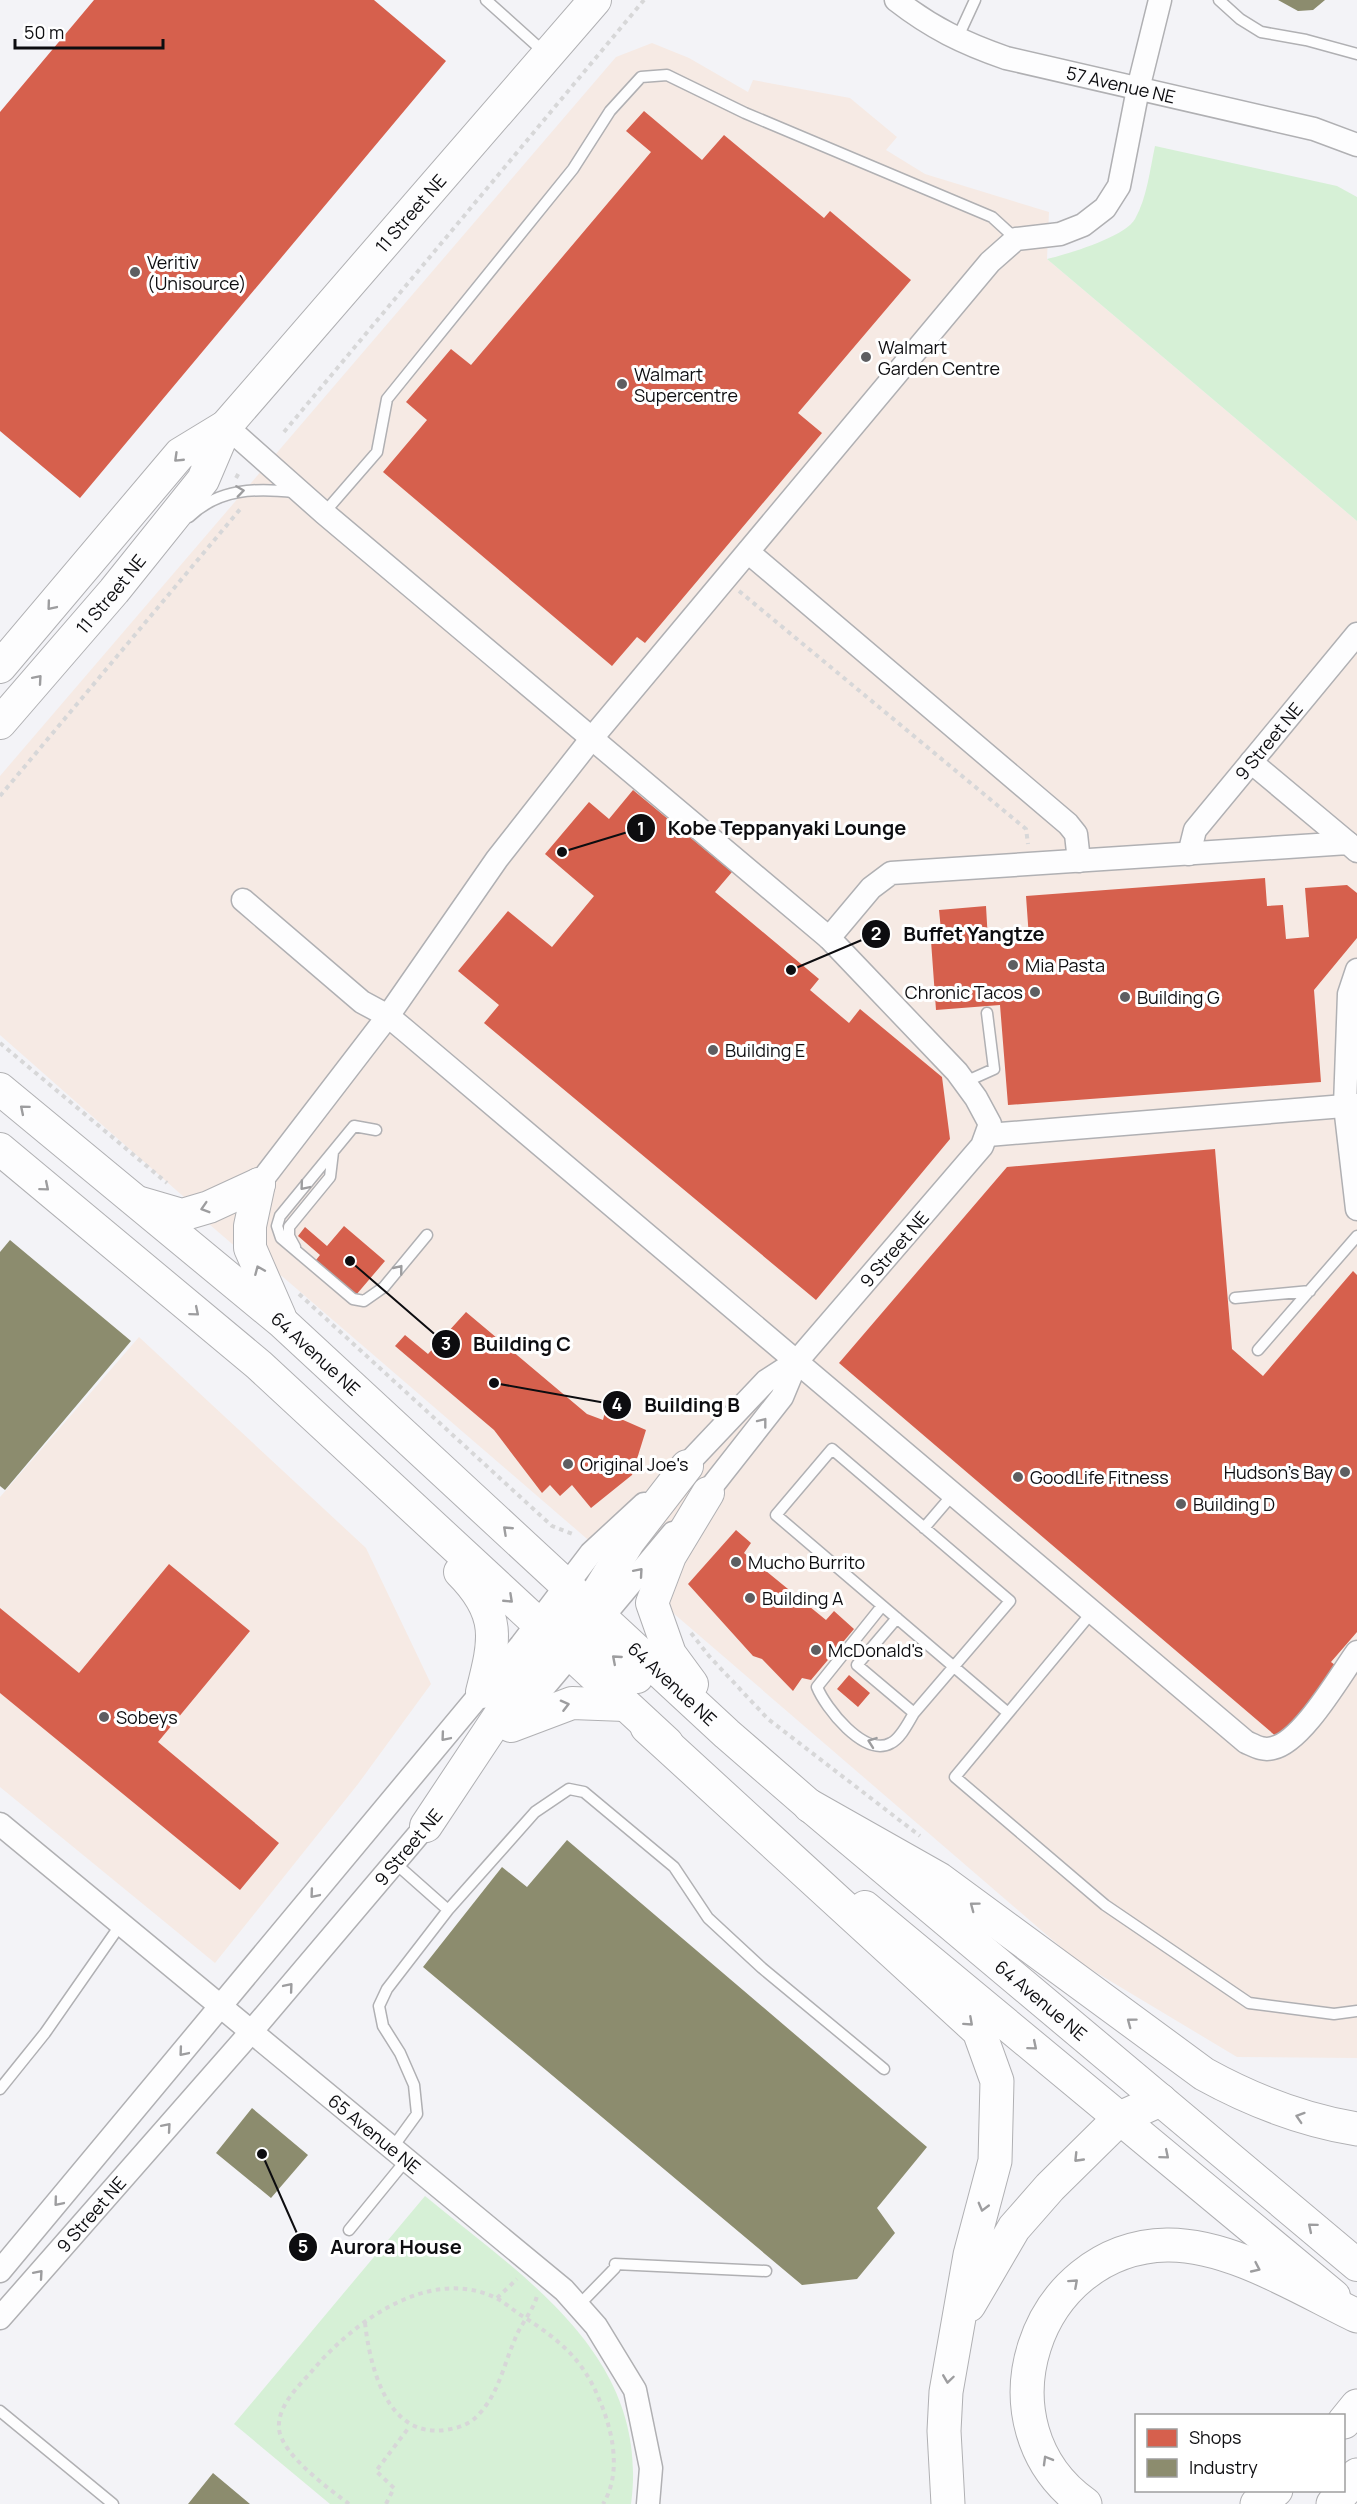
<svg xmlns="http://www.w3.org/2000/svg" width="1357" height="2504" viewBox="0 0 1357 2504" font-family="Manrope,sans-serif">
	<rect width="100%" height="100%" fill="#f3f3f7"/>
	<path fill="#f6eae4" d="M652,43L689,58L748,92L753,80L850,98L897,137L886,150L925,174L1049,212L1047,259L1357,521V2058L1237,2057L1077,1961L283,1277L238,1249L209,1224L184,1197L0,1035V776L616,57Z
		M139,1337L366,1548L431,1684L358,1784L215,1963L0,1787V1497Z"/>
	<path fill="#d6f0d6" d="M1155,146L1337,186L1357,197V521L1047,259C1068,254 1125,237 1135,219C1147,198 1150,169 1155,146Z
		M425,2196C524,2278 651,2356 631,2504H330L234,2424Z"/>
	<path fill="#d6604d" d="M94,0H374L446,61L80,498L0,431V112Z
		M644,111L702,160L724,135L824,218L830,211L911,280L798,413L822,433L645,643L637,637L612,666L383,472L427,420L406,402L451,349L471,365L651,152L626,131Z
		M633,790L732,872L715,892L819,979L810,990L849,1023L860,1009L942,1077L950,1139L816,1300L484,1023L499,1005L458,971L508,911L552,947L594,896L545,854L589,802L609,819Z
		M1265,878L1267,906L1283,905L1286,939L1309,937L1305,888L1347,885L1357,893V938L1314,990L1321,1082L1008,1105L1000,1005L936,1010L931,941L942,940L939,910L986,906L988,941L1029,938L1026,896Z
		M1215,1149L1232,1349L1263,1376L1353,1271L1357,1275V1632L1331,1662L1339,1668L1278,1738L839,1363L1007,1167Z
		M344,1226L385,1261L356,1295L316,1260L320,1255L298,1236L305,1227L327,1246Z
		M466,1312L587,1414L603,1420L605,1412L646,1430L632,1475L591,1508L572,1485L560,1496L550,1485L542,1493L494,1430L395,1346L405,1335L428,1354Z
		M736,1530L751,1543L744,1553L826,1620L834,1611L854,1629L811,1680L802,1678L793,1691L762,1659L753,1656L688,1584Z
		M169,1564L250,1631L158,1742L279,1843L240,1890L0,1693V1608L79,1673Z
		M849,1675L870,1693L858,1707L837,1689Z"/>
	<path fill="#8c8c6e" d="M1278,0H1325L1313,10L1298,11Z
		M10,1240L131,1341L5,1490L0,1486V1252Z
		M567,1840L927,2147L877,2208L895,2233L857,2279L802,2285L423,1967L502,1867L527,1887Z
		M252,2108L308,2155L271,2198L216,2153Z
		M213,2473L250,2504H188Z"/>
	<g fill="none" stroke-linecap="round" stroke-linejoin="round">
		<defs>
			<path id="lane" d="M486,0L545,53
				M1219,0L1240,19L1261,32L1306,40L1357,54
				M957,39L975,0
				M324,513L377,452L387,399L573,169L610,111L641,77L667,75L745,113L992,217L1016,239
				M189,517C219,488 256,488 294,492
				M965,1082L994,1069L987,1013
				M376,1130L354,1126L280,1216L277,1226L281,1238L353,1299L364,1301L384,1287L427,1235
				M295,1247L289,1236V1227L330,1177L333,1152
				M1235,1298L1310,1291
				M1258,1350L1357,1236
				M924,1528L954,1493
				M882,1606L817,1687C825,1707 864,1758 891,1743C901,1738 908,1723 914,1713
				M1093,1611L955,1777L1105,1905L1249,2003L1334,2014L1357,2011
				M897,1618L857,1665L914,1713L1010,1601L832,1449L776,1515C853,1581 931,1647 1008,1713
				M395,1863L448,1910L535,1812L569,1789L584,1792L674,1867L708,1918L762,1968L884,2069
				M0,2089L45,2033L121,1924
				M393,2147L417,2114L414,2085L400,2053L383,2026L379,2006L387,1989L448,1910
				M349,2230L407,2159
				M615,2264L766,2271
				M578,2306L615,2268
				M0,2411L113,2504"/>
			<g id="street">
				<path id="s1" d="M896,0C932,28 963,43 1006,58L1314,129L1357,145"/>
				<path d="M226,426L324,513L829,938L957,1072L976,1098L990,1124L982,1146L797,1361L766,1381L676,1476"/>
				<path d="M748,552L1068,824L1076,834L1079,861"/>
				<path d="M1251,762L1348,843"/>
				<path id="s2" d="M1189,854L1195,830L1357,634"/>
				<path d="M243,900L362,1002L388,1016L406,1031L1246,1742C1255,1746 1263,1751 1273,1748C1302,1742 1339,1677 1357,1652"/>
				<path d="M829,938L871,888L891,873L1348,843L1357,851"/>
				<path d="M1357,970L1349,994L1345,1106L1357,1209"/>
				<path d="M988,1135L1357,1105"/>
				<path d="M259,1184L388,1016L497,859L592,738L990,262L1016,239L1060,234L1083,225L1105,208L1119,186L1138,89L1160,0"/>
				<path d="M698,1504L782,1397L797,1361"/>
				<path d="M513,1724L673,1533"/>
				<path id="s3" d="M0,1824L564,2290L596,2326L635,2390L651,2468L648,2504"/>
				<path d="M0,2271L521,1645L591,1553L644,1504"/>
				<path id="s4" d="M0,2318L251,2032L435,1815"/>
			</g>
			<g id="secondary">
				<path d="M0,667L180,454L226,426"/>
				<path id="s5" d="M0,723L114,591L203,480L226,426L595,0"/>
				<path id="s6" d="M0,1089L283,1323L727,1734L810,1806L1357,2265"/>
				<path d="M0,1149L259,1365L667,1743"/>
				<path d="M259,1184L250,1226V1248L280,1317"/>
				<path d="M141,1203L182,1215L209,1207L259,1184"/>
				<path d="M460,1572C502,1614 495,1641 482,1692"/>
				<path d="M579,1623L629,1541L687,1466"/>
				<path d="M537,1625L557,1621L576,1628L637,1677"/>
				<path d="M692,1684L670,1654L652,1603L670,1556L708,1493"/>
				<path d="M511,1726L572,1703L625,1705"/>
				<path d="M426,1826L537,1659L559,1619"/>
				<path d="M865,1907L1334,2296"/>
			</g>
			<path id="highway" d="M647,1727L979,2031L997,2081L995,2161L970,2255L946,2392L944,2431L948,2504
				M810,1806L939,1879L1204,2074C1253,2101 1302,2120 1357,2129
				M969,2305L1014,2228L1050,2187L1120,2118L1160,2100
				M1344,2422L1357,2406
				M1085,2504C975,2426 1033,2248 1167,2245C1230,2244 1301,2289 1357,2316
				M1257,2504L1276,2490
				M1333,2504L1357,2475"/>
		</defs>
		<use href="#lane" stroke="#b0b0b3" stroke-width="13"/>
		<use href="#street" stroke="#b0b0b3" stroke-width="25"/>
		<use href="#secondary" stroke="#b0b0b3" stroke-width="34"/>
		<use href="#highway" stroke="#b0b0b3" stroke-width="35"/>
		<path stroke="#d7d7d8" stroke-width="4" stroke-dasharray="4.5 4.5" stroke-linecap="butt" d="M284,432L644,0
			M236,478L240,471
			M739,591L1026,829L1028,844
			M0,796L242,507
			M0,1043L167,1183
			M299,1294L552,1526L575,1535
			M691,1633L709,1656L768,1719L920,1836
			M497,2298L517,2279
			M365,2323C370,2367 387,2438 445,2430C459,2428 471,2424 480,2413C499,2392 504,2364 515,2339C520,2325 535,2308 537,2295
			M349,2504C328,2488 282,2455 279,2429C277,2406 298,2387 312,2371C353,2322 431,2264 498,2299C507,2304 515,2312 524,2317C558,2339 583,2359 599,2399C613,2431 622,2473 603,2504
			M386,2504L394,2488L376,2471L410,2426"/>
		<use href="#lane" stroke="#fdfdfe" stroke-width="10"/>
		<use href="#street" stroke="#fdfdfe" stroke-width="22"/>
		<use href="#secondary" stroke="#fdfdfe" stroke-width="32"/>
		<use href="#highway" stroke="#fdfdfe" stroke-width="33"/>
	</g>
	<defs><path id="oneway-chevron" d="M-2-3.5L2.5 0L-2 3.5" fill="none" stroke-width="1.6" stroke-linecap="round" stroke-linejoin="round" transform="scale(1.5)"/></defs>
	<g stroke="#9d9d9f">
		<use href="#oneway-chevron" transform="translate(178 458) rotate(136)"/>
		<use href="#oneway-chevron" transform="translate(240 491) rotate(-8)"/>
		<use href="#oneway-chevron" transform="translate(51 606) rotate(130)"/>
		<use href="#oneway-chevron" transform="translate(38 679) rotate(-49)"/>
		<use href="#oneway-chevron" transform="translate(24 1109) rotate(-140)"/>
		<use href="#oneway-chevron" transform="translate(304 1186) rotate(130)"/>
		<use href="#oneway-chevron" transform="translate(45 1187) rotate(40)"/>
		<use href="#oneway-chevron" transform="translate(205 1208) rotate(163)"/>
		<use href="#oneway-chevron" transform="translate(399 1269) rotate(-51)"/>
		<use href="#oneway-chevron" transform="translate(259 1270) rotate(-113)"/>
		<use href="#oneway-chevron" transform="translate(195 1312) rotate(40)"/>
		<use href="#oneway-chevron" transform="translate(763 1422) rotate(-52)"/>
		<use href="#oneway-chevron" transform="translate(507 1530) rotate(-137)"/>
		<use href="#oneway-chevron" transform="translate(639 1572) rotate(-49)"/>
		<use href="#oneway-chevron" transform="translate(509 1599) rotate(43)"/>
		<use href="#oneway-chevron" transform="translate(616 1659) rotate(-139)"/>
		<use href="#oneway-chevron" transform="translate(565 1705) rotate(-14)"/>
		<use href="#oneway-chevron" transform="translate(445 1737) rotate(130)"/>
		<use href="#oneway-chevron" transform="translate(872 1742) rotate(-160)"/>
		<use href="#oneway-chevron" transform="translate(314 1894) rotate(130)"/>
		<use href="#oneway-chevron" transform="translate(974 1906) rotate(-143)"/>
		<use href="#oneway-chevron" transform="translate(289 1987) rotate(-50)"/>
		<use href="#oneway-chevron" transform="translate(969 2022) rotate(42)"/>
		<use href="#oneway-chevron" transform="translate(1131 2022) rotate(-143)"/>
		<use href="#oneway-chevron" transform="translate(1033 2046) rotate(40)"/>
		<use href="#oneway-chevron" transform="translate(183 2052) rotate(130)"/>
		<use href="#oneway-chevron" transform="translate(1300 2117) rotate(-162)"/>
		<use href="#oneway-chevron" transform="translate(167 2127) rotate(-49)"/>
		<use href="#oneway-chevron" transform="translate(1165 2155) rotate(40)"/>
		<use href="#oneway-chevron" transform="translate(1078 2158) rotate(134)"/>
		<use href="#oneway-chevron" transform="translate(58 2202) rotate(130)"/>
		<use href="#oneway-chevron" transform="translate(983 2207) rotate(105)"/>
		<use href="#oneway-chevron" transform="translate(1312 2227) rotate(-140)"/>
		<use href="#oneway-chevron" transform="translate(1256 2268) rotate(25)"/>
		<use href="#oneway-chevron" transform="translate(39 2274) rotate(-49)"/>
		<use href="#oneway-chevron" transform="translate(1074 2283) rotate(-42)"/>
		<use href="#oneway-chevron" transform="translate(948 2379) rotate(98)"/>
		<use href="#oneway-chevron" transform="translate(1047 2460) rotate(-120)"/>
	</g>
	<g fill="#5e5e61" stroke="#fff" stroke-width="2">
		<circle cx="135" cy="272" r="6"/>
		<circle cx="866" cy="357" r="6"/>
		<circle cx="622" cy="384" r="6"/>
		<circle cx="1013" cy="965" r="6"/>
		<circle cx="1035" cy="992" r="6"/>
		<circle cx="1125" cy="997" r="6"/>
		<circle cx="713" cy="1050" r="6"/>
		<circle cx="568" cy="1464" r="6"/>
		<circle cx="1345" cy="1472" r="6"/>
		<circle cx="1018" cy="1477" r="6"/>
		<circle cx="1181" cy="1504" r="6"/>
		<circle cx="736" cy="1562" r="6"/>
		<circle cx="750" cy="1598" r="6"/>
		<circle cx="816" cy="1650" r="6"/>
		<circle cx="104" cy="1717" r="6"/>
	</g>
	<g text-anchor="middle" dominant-baseline="central" stroke-width="6" stroke-linejoin="round" paint-order="stroke">
		<g font-size="18" fill="#0d0d10" stroke="#fff">
			<text stroke="none"><textPath href="#s1" startOffset="243">57 Avenue NE</textPath></text>
			<text stroke="none"><textPath href="#s5" startOffset="657">11 Street NE</textPath></text>
			<text stroke="none"><textPath href="#s5" startOffset="170">11 Street NE</textPath></text>
			<text stroke="none"><textPath href="#s2" startOffset="140">9 Street NE</textPath></text>
			<text transform="translate(894 1249) rotate(-49)">9 Street NE</text>
			<text stroke="none"><textPath href="#s6" startOffset="412">64 Avenue NE</textPath></text>
			<text stroke="none"><textPath href="#s6" startOffset="898">64 Avenue NE</textPath></text>
			<text transform="translate(408 1847) rotate(-50)">9 Street NE</text>
			<text stroke="none"><textPath href="#s6" startOffset="1384">64 Avenue NE</textPath></text>
			<text stroke="none"><textPath href="#s3" startOffset="486">65 Avenue NE</textPath></text>
			<text stroke="none"><textPath href="#s4" startOffset="138">9 Street NE</textPath></text>
		</g>
		<g font-size="18" fill="#0d0d10" stroke="#fff" text-anchor="start">
			<text x="147" y="262">Veritiv<tspan x="147" dy="21">(Unisource)</tspan></text>
			<text x="878" y="347">Walmart<tspan x="878" dy="21">Garden Centre</tspan></text>
			<text x="634" y="374">Walmart<tspan x="634" dy="21">Supercentre</tspan></text>
			<text x="1025" y="965">Mia Pasta</text>
			<text x="1023" y="992" text-anchor="end">Chronic Tacos</text>
			<text x="1137" y="997">Building G</text>
			<text x="725" y="1050">Building E</text>
			<text x="580" y="1464">Original Joe's</text>
			<text x="1333" y="1472" text-anchor="end">Hudson's Bay</text>
			<text x="1030" y="1477">GoodLife Fitness</text>
			<text x="1193" y="1504">Building D</text>
			<text x="748" y="1562">Mucho Burrito</text>
			<text x="762" y="1598">Building A</text>
			<text x="828" y="1650">McDonald's</text>
			<text x="116" y="1717">Sobeys</text>
		</g>
	</g>
	<path fill="none" stroke="#0d0d10" stroke-width="2" d="M562 852L641 828M791 970L876 934M350 1261L446 1344M494 1383L617 1405M262 2154L303 2247"/>
	<g fill="#0d0d10" stroke="#fff" stroke-width="2">
		<circle cx="562" cy="852" r="6"/>
		<circle cx="791" cy="970" r="6"/>
		<circle cx="350" cy="1261" r="6"/>
		<circle cx="494" cy="1383" r="6"/>
		<circle cx="262" cy="2154" r="6"/>
		<circle cx="641" cy="828" r="15"/>
		<circle cx="876" cy="934" r="15"/>
		<circle cx="446" cy="1344" r="15"/>
		<circle cx="617" cy="1405" r="15"/>
		<circle cx="303" cy="2247" r="15"/>
	</g>
	<g font-size="18" text-anchor="middle" font-weight="bold" fill="#fff">
		<text x="641" y="835">1</text>
		<text x="876" y="940">2</text>
		<text x="446" y="1350">3</text>
		<text x="617" y="1411">4</text>
		<text x="303" y="2253">5</text>
	</g>
	<g font-size="20" text-anchor="middle" font-weight="bold" fill="#0d0d10" stroke="#fff" stroke-width="6" stroke-linejoin="round" paint-order="stroke">
		<text x="787" y="835">Kobe Teppanyaki Lounge</text>
		<text x="974" y="941">Buffet Yangtze</text>
		<text x="522" y="1351">Building C</text>
		<text x="692" y="1412">Building B</text>
		<text x="396" y="2254">Aurora House</text>
	</g>
	<rect x="1135" y="2414" width="210" height="78" fill="#ffffff" stroke="#9e9e9f" stroke-width="1.5"/>
	<rect x="1147" y="2429" width="30" height="18" fill="#d6604d" stroke="#9e9e9f" stroke-width="1.5"/>
	<text x="1189" y="2444" font-size="18" fill="#0d0d10">Shops</text>
	<rect x="1147" y="2459" width="30" height="18" fill="#8c8c6e" stroke="#9e9e9f" stroke-width="1.5"/>
	<text x="1189" y="2474" font-size="18" fill="#0d0d10">Industry</text>
	<path d="M15 39v9h148v-9" fill="none" stroke="#0d0d10" stroke-width="3"/>
	<text x="24" y="39" font-size="18" fill="#0d0d10" stroke="#ffffff" stroke-width="4.5" paint-order="stroke">50 m</text>
</svg>
